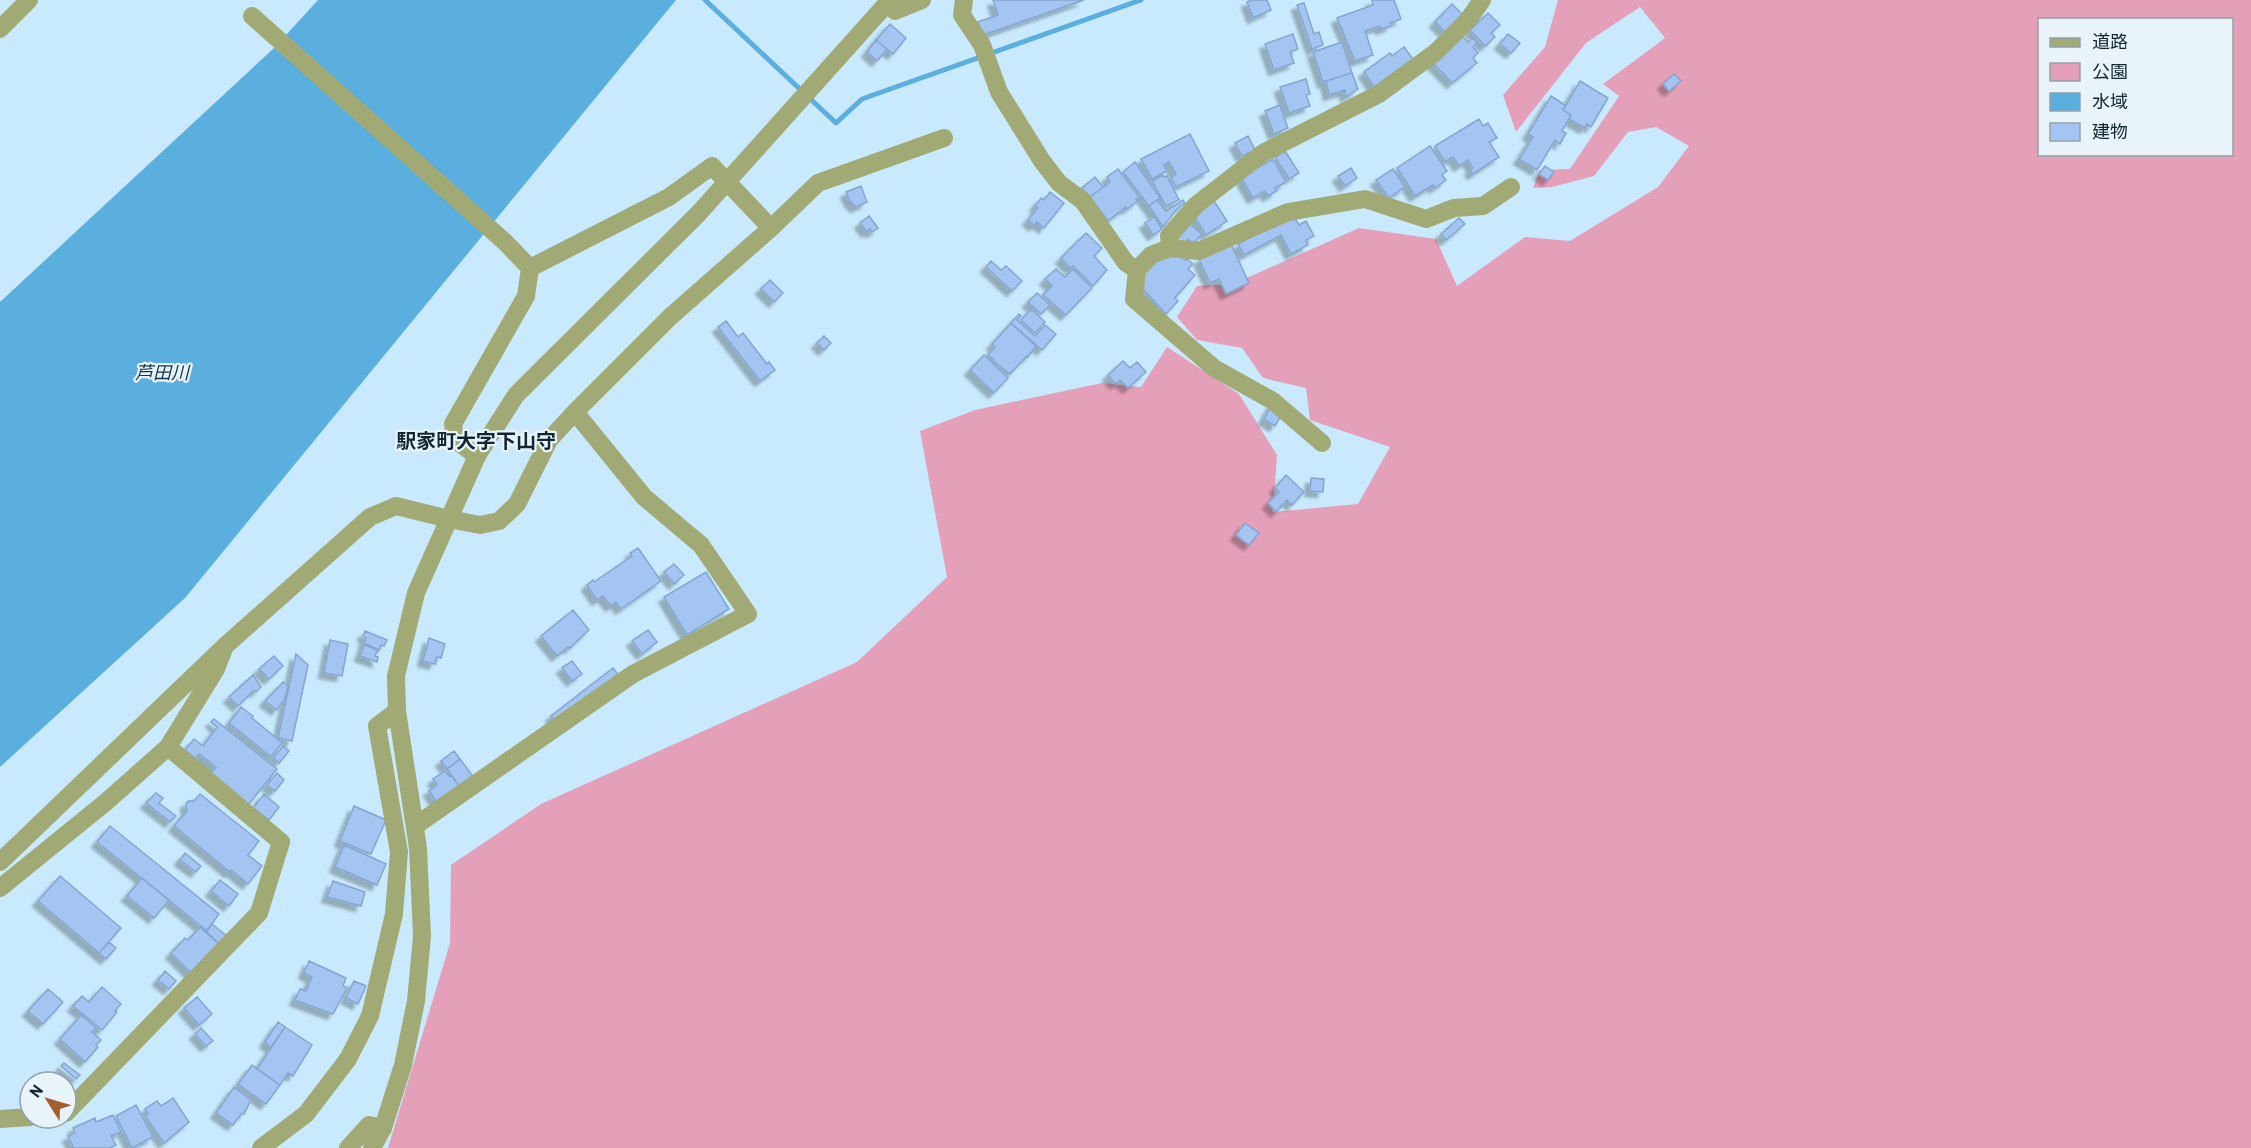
<svg xmlns="http://www.w3.org/2000/svg" width="2251" height="1148" viewBox="0 0 2251 1148" font-family="Barlow,'Noto Sans JP',sans-serif">
	<defs>
		<filter id="shadow"><feDropShadow dx="-5.5" dy="5.5" stdDeviation="1.5" flood-color="#0004"/></filter>
	</defs>
	<rect width="100%" height="100%" fill="#c9eafe"/>
	<path fill="#e4a0b8" fill-rule="evenodd" d="M1558,0H2251V1148H388L450,943L451,865L541,804L857,662L947,577L920,431L975,410L1102,383L1141,387L1167,347L1239,394L1277,455L1273,512L1358,504L1390,447L1310,420L1306,388L1263,378L1242,348L1197,340L1177,317L1197,286L1233,284L1359,228L1436,239L1457,286L1525,237L1570,241L1658,187L1689,146L1656,127L1628,132L1594,176L1552,187L1533,188L1540,170L1570,169L1619,96L1603,84L1665,38L1640,7L1586,43L1516,132L1503,95L1545,47ZM2040,20H2232V154H2040Z"/>
	<path fill="#5bafde" d="M318,0H676L185,598L0,767V302L274,48Z"/>
	<g fill="none" stroke-linecap="round" stroke-linejoin="round">
		<path stroke="#5bafde" stroke-width="5" d="M705,0L836,123L862,99L1141,0"/>
	</g>
	<path fill="#a4c5f2" stroke="#84a5d0" stroke-width="1.5" filter="url(#shadow)" d="M993,0H1084L983,35L978,22L998,15Z
		M1252,0H1267L1271,10L1253,18L1247,2Z
		M1372,0H1394L1401,19L1390,23L1391,26L1381,29L1380,26L1365,31L1373,55L1355,61L1337,18L1373,5Z
		M1304,3L1314,34L1319,32L1323,45L1312,49L1297,5Z
		M1452,4L1462,14L1445,32L1435,22Z
		M1488,13L1500,25L1491,33L1495,37L1485,46L1470,30Z
		M890,24L906,38L893,54L876,40Z
		M1293,34L1298,49L1290,52L1294,63L1274,70L1265,44Z
		M1508,34L1520,43L1511,53L1500,44Z
		M1461,35L1468,42L1473,38L1477,43L1473,47L1478,53L1473,58L1477,63L1452,83L1432,62Z
		M876,40L887,49L877,61L867,52Z
		M1342,42L1352,73L1323,82L1313,52Z
		M1404,47L1413,59L1374,87L1364,72L1390,53L1392,56Z
		M1352,73L1358,89L1346,97L1345,90L1329,95L1326,81Z
		M1674,74L1681,81L1669,91L1663,84Z
		M1306,79L1310,94L1306,95L1310,106L1289,113L1280,87Z
		M1580,81L1608,98L1591,127L1587,124L1585,128L1569,119L1571,115L1563,110Z
		M1551,96L1565,105L1563,110L1571,115L1562,131L1566,133L1560,144L1555,140L1537,170L1519,159L1533,137L1528,134Z
		M1280,105L1288,128L1274,134L1265,111Z
		M1479,119L1483,126L1488,123L1497,138L1489,142L1499,157L1473,174L1470,170L1473,168L1468,160L1459,166L1453,157L1445,162L1435,146Z
		M1190,134L1209,171L1176,187L1171,177L1176,174L1169,162L1164,165L1167,171L1152,179L1141,159Z
		M1248,136L1255,150L1242,156L1235,143Z
		M1430,146L1447,171L1442,175L1446,180L1435,188L1433,185L1415,196L1397,168Z
		M1285,151L1299,173L1289,179L1275,157Z
		M1273,159L1286,182L1275,188L1277,191L1268,196L1265,191L1253,198L1241,177Z
		M1135,162L1160,198L1149,206L1123,172Z
		M1545,166L1554,172L1548,180L1539,174Z
		M1351,168L1357,178L1345,186L1338,176Z
		M1118,169L1139,197L1136,199L1138,201L1127,209L1126,207L1108,221L1090,197L1110,182L1107,177Z
		M1393,169L1405,187L1389,198L1376,180Z
		M1163,175L1164,177L1167,176L1179,200L1166,206L1152,181Z
		M1095,177L1103,187L1090,197L1082,188Z
		M861,186L867,202L856,207L850,201L846,192Z
		M1050,192L1064,203L1044,228L1037,222L1035,226L1028,220L1038,208L1035,206L1041,198L1044,200Z
		M1157,200L1166,211L1183,200L1185,203L1177,209L1163,227L1149,206Z
		M1214,201L1227,221L1206,235L1193,214Z
		M1293,215L1299,225L1306,221L1314,236L1306,240L1308,245L1291,254L1281,235L1244,255L1238,244Z
		M869,216L878,228L872,232L870,229L867,232L860,223Z
		M1154,217L1162,229L1153,235L1145,223Z
		M1459,218L1465,224L1446,240L1441,234Z
		M1186,221L1202,234L1193,244L1188,239L1184,245L1173,236Z
		M1086,233L1102,248L1094,256L1107,270L1093,286L1073,266L1070,268L1061,258Z
		M1231,244L1249,283L1226,294L1219,279L1210,283L1199,259Z
		M1162,255L1179,256L1185,260L1187,259L1193,264L1188,269L1195,275L1175,298L1178,301L1166,314L1141,287L1146,271Z
		M991,261L1001,270L1006,266L1022,281L1012,291L986,267Z
		M1056,269L1065,277L1073,269L1092,288L1066,315L1043,295L1052,286L1045,279Z
		M770,280L783,293L774,302L761,289Z
		M1037,293L1050,305L1041,314L1028,302Z
		M1031,309L1045,322L1035,333L1021,320Z
		M1019,314L1021,316L1017,320L1035,336L1045,325L1056,334L1042,350L1011,323Z
		M726,321L738,337L743,333L767,364L769,362L775,370L760,381L718,327Z
		M1011,323L1036,346L1028,357L1027,356L1010,374L993,361L994,360L988,355L995,347L992,344Z
		M824,336L831,343L824,350L817,343Z
		M984,355L1008,378L994,393L970,370Z
		M1123,361L1130,368L1137,362L1146,372L1128,388L1120,380L1116,384L1108,375Z
		M1273,402L1285,409L1275,426L1264,419Z
		M1286,475L1304,492L1292,505L1287,500L1276,512L1268,503L1279,492L1275,488Z
		M1311,478L1324,479L1323,492L1310,491Z
		M1245,523L1259,533L1249,545L1236,535Z
		M638,548L661,581L621,609L616,602L611,606L603,596L597,600L587,585L593,580L594,582L632,556L630,553Z
		M674,564L684,575L674,584L664,572Z
		M706,572L729,609L687,635L664,597Z
		M573,610L589,630L570,648L568,647L557,656L541,636Z
		M648,630L657,642L642,654L632,641Z
		M365,631L387,640L384,646L381,645L379,650L364,643L366,638L363,636Z
		M429,638L445,644L441,658L437,657L435,664L423,661Z
		M330,640L348,644L342,676L324,673Z
		M364,645L378,650L375,656L378,657L377,662L360,656Z
		M296,654L308,665L292,741L278,738Z
		M274,656L283,666L269,679L259,669Z
		M572,661L582,674L572,681L562,668Z
		M613,668L620,677L557,725L551,716Z
		M253,675L261,687L256,692L254,690L238,706L229,697Z
		M283,682L288,686L285,698L277,710L265,701Z
		M241,707L253,716L252,718L282,743L271,757L229,723Z
		M214,719L277,769L248,805L209,775L216,767L199,754L195,758L185,750L194,739L203,746L217,727L211,722Z
		M283,746L289,751L279,763L273,758Z
		M454,751L460,759L447,769L441,761Z
		M460,759L474,778L460,787L447,769Z
		M445,771L449,776L451,775L460,787L438,804L429,791L437,785L433,779Z
		M277,773L284,780L275,791L267,785Z
		M156,793L163,798L159,803L176,816L170,822L146,803Z
		M200,794L259,841L248,855L262,866L248,884L231,870L230,872L174,826L187,811L186,804L188,801H194Z
		M264,794L279,807L269,820L253,808Z
		M354,806L386,820L371,854L340,841Z
		M110,826L219,914L207,931L97,842Z
		M344,845L386,864L377,885L335,867Z
		M185,853L201,866L196,872L180,860Z
		M60,876L121,928L99,953L38,901Z
		M142,878L169,900L154,918L127,896Z
		M220,880L238,894L229,906L211,891Z
		M333,881L365,892L361,906L327,897Z
		M212,924L227,936L220,945L206,931Z
		M200,927L220,945L192,974L171,953L185,938L188,940Z
		M109,942L116,948L106,959L99,953Z
		M309,961L346,978L343,986L347,988L333,1014L295,1000L300,989L306,991L312,977L304,973Z
		M165,971L176,981L169,989L158,980Z
		M354,981L366,986L358,1004L346,998Z
		M102,987L121,1004L115,1011L117,1012L102,1030L73,1006L82,996L89,1002Z
		M48,989L63,1002L43,1024L28,1011Z
		M197,997L212,1014L199,1025L184,1008Z
		M81,1015L96,1028L92,1032L101,1040L96,1045L98,1047L85,1062L60,1039Z
		M278,1022L285,1027L271,1047L265,1042Z
		M285,1027L312,1045L293,1076L288,1073L280,1085L257,1069Z
		M201,1028L213,1041L206,1046L195,1034Z
		M64,1063L80,1075L76,1079L61,1066Z
		M252,1065L280,1085L266,1104L238,1084Z
		M234,1087L251,1100L244,1114L242,1113L233,1125L216,1113Z
		M173,1098L189,1122L164,1143L145,1116L148,1114L145,1109L157,1101L161,1106Z
		M136,1105L153,1137L132,1148L116,1116Z
		M113,1115L121,1132L111,1136L116,1145L110,1148H74L68,1136L75,1133L73,1128L95,1118L96,1122Z"/>
	<g fill="none" stroke-linecap="round" stroke-linejoin="round">
		<path stroke="#a1aa74" stroke-width="18" d="M964,0L962,15L982,45L999,92L1042,161L1059,183L1083,201L1126,263L1137,270L1151,255L1170,248L1199,251L1288,212L1365,199L1426,219L1454,208L1483,206L1511,187
			M886,4L895,11L922,0
			M252,16L505,242L530,268L526,296L453,424L455,440L477,456
			M1170,248L1169,236L1196,205L1263,153L1379,94L1436,52L1468,20L1482,0
			M530,268L669,197L712,166L771,228
			M1137,270L1134,299L1214,368L1273,401L1322,443
			M449,519L480,525L499,521L517,504L549,440L575,412L670,317L771,228L818,183L944,138
			M415,826L633,674L748,614L701,545L644,497L575,412
			M0,888L106,802L168,747L216,669L225,646
			M66,1113L259,913L281,842L168,747
			M0,1119L30,1117
			M261,1148L306,1114L348,1059L370,1016L394,914L399,852L377,726L397,711
			M348,1148L369,1125L383,1128"/>
		<path stroke="#a1aa74" stroke-width="18" d="M0,29L29,0
			M0,862L225,646L370,517L396,506L449,519
			M372,1148L383,1128L403,1065L416,1001L422,936L418,848L397,711L396,676L416,593L477,456L516,395L698,214L890,0"/>
	</g>
	<g text-anchor="middle" dominant-baseline="central" stroke-width="4.5" stroke-linejoin="round" paint-order="stroke">
		<g font-size="18" font-style="italic" fill="#103549" stroke="#e8f3fa">
			<text x="162" y="372">芦田川</text>
		</g>
		<g font-size="20" font-weight="bold" fill="#102632" stroke="#e8f3fa">
			<text x="476" y="440">駅家町大字下山守</text>
		</g>
	</g>
	<rect x="2038" y="18" width="195" height="138" fill="#e8f3fa" stroke="#92a1aa" stroke-width="1.5"/>
	<rect x="2050" y="38" width="30" height="9" fill="#a1aa74" stroke="#92a1aa" stroke-width="1.5"/>
	<text x="2092" y="48" font-size="18" fill="#102632">道路</text>
	<rect x="2050" y="63" width="30" height="18" fill="#e4a0b8" stroke="#92a1aa" stroke-width="1.5"/>
	<text x="2092" y="78" font-size="18" fill="#102632">公園</text>
	<rect x="2050" y="93" width="30" height="18" fill="#5bafde" stroke="#92a1aa" stroke-width="1.5"/>
	<text x="2092" y="108" font-size="18" fill="#102632">水域</text>
	<rect x="2050" y="123" width="30" height="18" fill="#a4c5f2" stroke="#92a1aa" stroke-width="1.5"/>
	<text x="2092" y="138" font-size="18" fill="#102632">建物</text>
	<g transform="translate(48 1100) rotate(307)"><circle r="28" fill="#e8f3fa" stroke="#92a1aa" stroke-width="1.5"/>
	<path d="M0-4.5L10 22L0 15L-10 22Z" fill="#a15f2c"/>
	<text y="-9" font-size="16" font-weight="bold" text-anchor="middle" fill="#102632">N</text>
	</g>
</svg>
